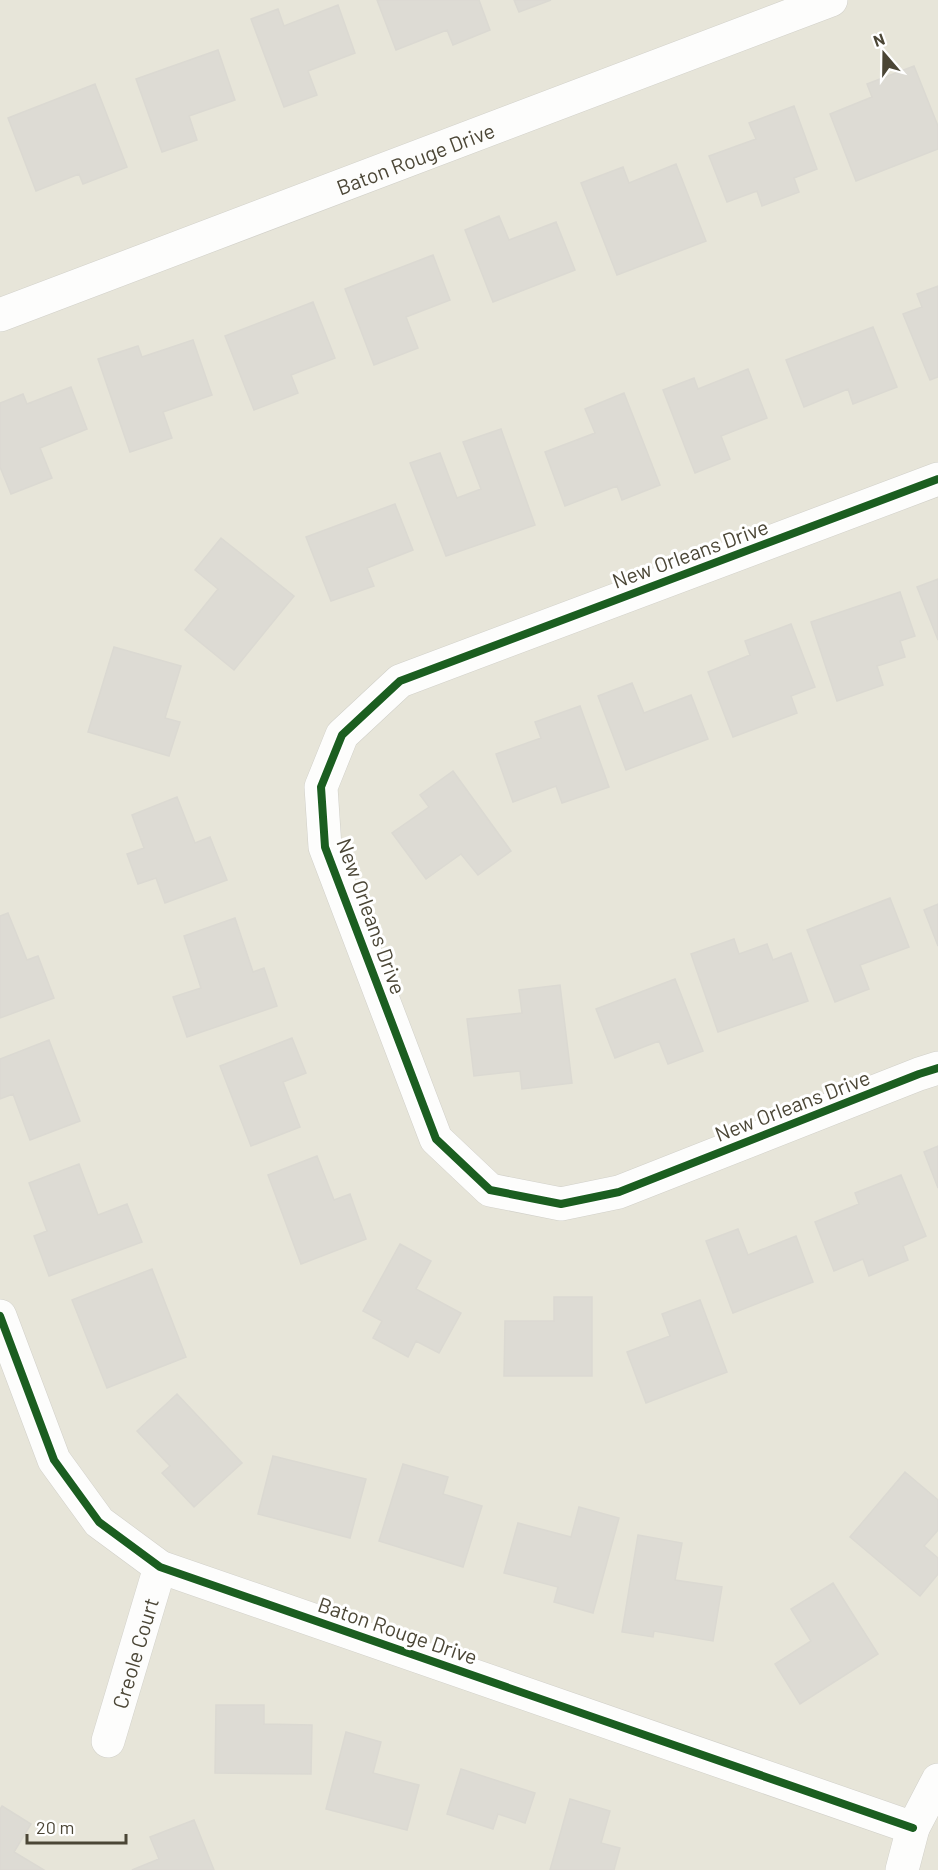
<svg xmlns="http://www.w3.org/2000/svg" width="938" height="1870" viewBox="0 0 938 1870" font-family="Barlow,sans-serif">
	<rect width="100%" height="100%" fill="#f3f2ec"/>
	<path fill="#e7e5d9" d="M0,0H938V1870H0Z"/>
	<path fill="#dddbd4" stroke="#dbd9d2" stroke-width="1.5" d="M377,0H479L490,30L453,45L447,30L396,50Z
		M514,0H551L519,12Z
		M338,5L355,53L308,71L317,95L284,107L251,19L278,9L284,26Z
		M218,50L235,100L189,116L197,140L162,152L136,79Z
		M914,66L938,126V149L856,181L830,114L872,97L867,84Z
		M95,84L127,167L83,184L79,174L36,191L8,118Z
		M794,106L817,169L794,178L799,192L762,206L757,191L727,202L709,156L756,139L749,123Z
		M676,164L706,241L617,275L581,183L623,167L629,183Z
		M499,216L509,240L556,222L575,270L493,302L465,230Z
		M433,255L450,300L406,317L418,348L374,365L345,289Z
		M938,286V377L930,380L903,314L922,307L917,294Z
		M313,302L335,358L291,375L298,393L254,410L225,336Z
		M873,327L897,387L853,404L848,389L804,407L786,360Z
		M193,340L212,395L163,412L172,438L130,452L98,359L138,346L142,357Z
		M748,369L767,418L721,436L730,459L695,473L663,390L694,378L698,389Z
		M71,387L87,429L40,448L52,478L11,494L0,467V403L23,394L27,404Z
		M624,393L660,485L622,500L617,486L565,506L545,452L595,433L585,409Z
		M501,429L535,525L446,556L410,463L440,453L457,498L481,489L463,442Z
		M395,504L413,550L367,568L374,586L331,601L306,537Z
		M221,538L294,596L234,670L185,630L218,589L195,570Z
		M938,579V640L917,587Z
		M900,592L915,636L900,641L905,657L877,666L883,685L837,701L811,622Z
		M791,624L815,687L791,696L797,713L733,737L708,672L750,655L745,641Z
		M114,647L181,666L165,718L180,722L169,756L88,732Z
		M632,683L644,713L691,695L708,739L626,770L598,696Z
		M580,706L609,787L562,803L556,786L513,802L496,754L541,738L535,722Z
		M453,771L511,851L478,875L461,854L426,879L392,833L429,807L420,795Z
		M177,797L195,843L210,837L227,880L165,903L156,878L138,884L127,854L144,848L132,815Z
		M890,898L909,947L860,965L869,989L835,1002L807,930Z
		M938,904V946L924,910Z
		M8,913L27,960L38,956L54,998L0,1018V916Z
		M235,918L253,972L264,968L277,1006L187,1037L173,997L201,988L184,936Z
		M734,939L739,954L767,944L773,960L791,953L808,1001L718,1032L691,954Z
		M675,979L703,1051L668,1064L659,1041L615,1058L596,1009Z
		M560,985L572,1083L522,1089L520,1071L474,1076L467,1019L522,1013L519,990Z
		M292,1038L306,1073L283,1082L300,1127L251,1146L220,1066Z
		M49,1040L80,1121L30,1140L13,1094L0,1099V1059Z
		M938,1146V1188L924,1152Z
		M317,1156L334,1200L350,1194L366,1239L301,1264L268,1175Z
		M79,1164L98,1215L127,1204L142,1242L49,1276L34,1236L47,1231L29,1183Z
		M901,1175L926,1236L903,1246L908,1260L869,1276L863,1259L834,1271L815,1222L859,1204L855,1193Z
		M738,1229L748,1255L796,1236L813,1282L733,1313L706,1241Z
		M400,1244L431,1261L416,1289L461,1313L439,1353L416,1341L408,1357L373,1338L382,1321L363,1311Z
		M152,1269L186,1357L107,1388L72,1300Z
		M554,1297H592V1376H504L505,1321H554Z
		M700,1300L727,1372L646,1403L627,1352L670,1336L662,1314Z
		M177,1394L242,1463L194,1507L162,1473L170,1466L137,1431Z
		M273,1456L366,1479L350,1538L258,1514Z
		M403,1464L448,1477L443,1494L482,1506L463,1567L379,1541Z
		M905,1472L938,1500V1530L924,1546L938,1558V1574L920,1596L850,1537Z
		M579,1507L619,1518L593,1613L554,1602L558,1587L504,1573L518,1523L571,1537Z
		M638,1535L682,1543L675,1580L722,1587L713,1641L654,1631L653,1637L622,1632Z
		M833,1583L878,1654L800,1704L775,1664L811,1641L791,1609Z
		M216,1705H264V1724L312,1725L311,1774L215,1773Z
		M346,1732L381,1742L373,1773L419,1785L407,1830L326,1809Z
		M461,1769L535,1793L525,1823L498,1814L493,1829L447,1814Z
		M570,1799L610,1811L601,1843L620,1848L614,1870H550Z
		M2,1806L31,1824L14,1852L44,1870H0V1809Z
		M194,1820L214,1870H132L159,1859L150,1837Z"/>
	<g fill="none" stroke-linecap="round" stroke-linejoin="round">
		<defs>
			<g id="minor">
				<path id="s1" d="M0,315L831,0"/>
				<path d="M938,479L400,681L342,735L321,787L325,847L436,1139L490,1190L561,1204L619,1192L919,1074L938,1068"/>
				<path d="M0,1316L54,1460L99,1522L160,1567L913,1828"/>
				<path id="s2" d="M108,1741L160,1567"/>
				<path d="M902,1870L913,1828L938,1780"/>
			</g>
		</defs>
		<use href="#minor" stroke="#d1d0c9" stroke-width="34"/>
		<use href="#minor" stroke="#fdfdfc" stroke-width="33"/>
		<defs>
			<path id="cycleway" d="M938,479L400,681L342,735L321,787L325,847L436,1139L490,1190L561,1204L619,1192L919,1074L938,1068
				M0,1316L54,1460L99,1522L160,1567L913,1828"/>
		</defs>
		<use href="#cycleway" stroke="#fff" stroke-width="11"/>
		<use href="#cycleway" stroke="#1b5e20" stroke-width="8"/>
	</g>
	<g text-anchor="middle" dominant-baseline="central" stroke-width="6" stroke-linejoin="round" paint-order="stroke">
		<g font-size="21" fill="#4b4636" stroke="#fff">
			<text stroke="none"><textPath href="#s1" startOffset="444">Baton Rouge Drive</textPath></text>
			<text transform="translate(690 553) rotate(-20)">New Orleans Drive</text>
			<text transform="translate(372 916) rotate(70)">New Orleans Drive</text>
			<text transform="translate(792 1105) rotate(-21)">New Orleans Drive</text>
			<text transform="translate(398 1630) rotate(19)">Baton Rouge Drive</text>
			<text stroke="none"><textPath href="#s2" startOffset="92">Creole Court</textPath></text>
		</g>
	</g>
	<g transform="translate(884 54) rotate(340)" stroke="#ffffff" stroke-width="4.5" paint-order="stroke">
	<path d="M0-4.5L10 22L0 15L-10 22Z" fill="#4b4636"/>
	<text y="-9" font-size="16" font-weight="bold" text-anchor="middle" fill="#4b4636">N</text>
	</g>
	<path d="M27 1834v9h99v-9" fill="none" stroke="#4b4636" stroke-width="3"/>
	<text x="36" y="1834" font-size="18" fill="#4b4636" stroke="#ffffff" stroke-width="4.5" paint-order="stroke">20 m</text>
</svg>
